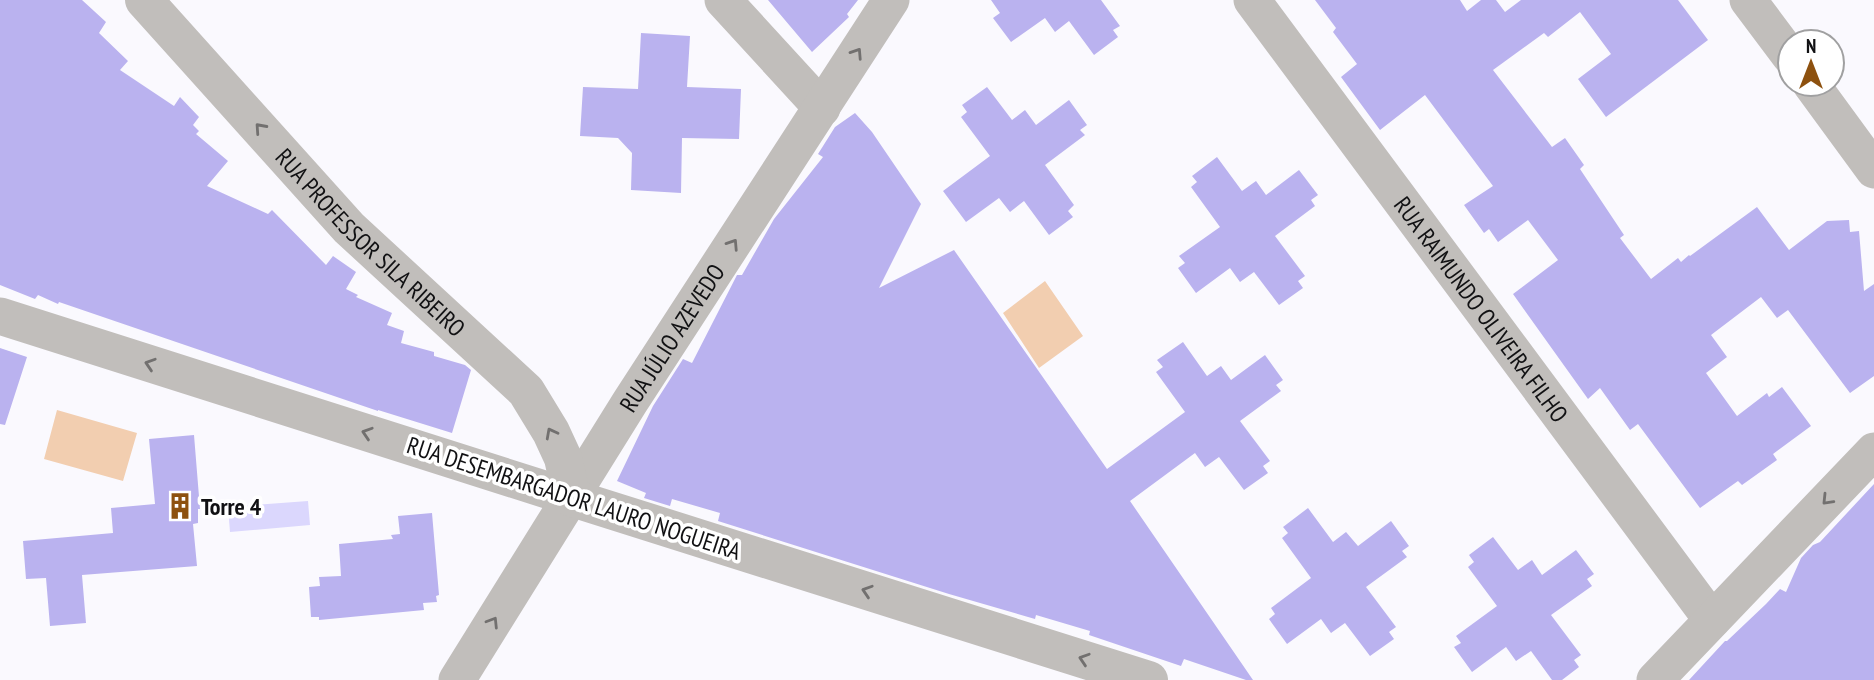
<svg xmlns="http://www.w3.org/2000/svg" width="1874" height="680" viewBox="0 0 1874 680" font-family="'PT Sans Narrow',sans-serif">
	<rect width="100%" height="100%" fill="#faf9fe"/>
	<path fill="#f2ceb0" d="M1045,281L1083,336L1039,368L1003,313Z
		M57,410L137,433L123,481L44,459Z"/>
	<path fill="#dbd7fd" d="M308,501L310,525L230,532L228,507Z"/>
	<path fill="#bab2ef" d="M0,0H82L106,22L99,33L128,61L120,70L174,106L180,97L199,117L193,125L199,131L196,134L228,161L207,186L268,214L272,210L326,265L333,256L356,272L346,289L358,295L356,297L392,313L387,325L404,331L401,343L434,352V356L465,365L471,370L452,433L378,410V411L59,302L58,304L38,295L35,299L0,285Z
		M768,0H858L847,14L849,17L812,52Z
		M991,0H1101L1120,26L1113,30L1118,37L1094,55L1069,21L1055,32L1045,18L1011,42L993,18L1000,13Z
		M1315,0H1460L1467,11L1481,0H1496L1505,12L1521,0H1678L1708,40L1606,117L1578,79L1611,54L1580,12L1548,37L1544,33L1493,70L1552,147L1565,138L1584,165L1580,169L1624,235L1620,238L1651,279L1678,258L1681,262L1689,255L1690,256L1757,207L1789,250L1827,221L1849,220L1850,232L1859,231L1864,291L1874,284V376L1850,393L1788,310L1777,318L1761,297L1711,335L1727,357L1706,373L1737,416L1767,393L1769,397L1782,387L1811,426L1773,454L1777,460L1742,485L1738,481L1700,508L1638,424L1630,430L1600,388L1588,399L1513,294L1558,260L1528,220L1498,242L1489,229L1484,233L1464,205L1493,186L1425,95L1380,130L1341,77L1357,64L1333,32L1336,28Z
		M641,33L690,36L687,87L741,89L739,139L682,138L681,193L631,190L632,153L618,138L580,136L583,87L638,89Z
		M987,87L1012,120L1025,110L1036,125L1069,100L1087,125L1080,130L1085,135L1045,165L1074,205L1068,211L1073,217L1049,235L1024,201L1010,212L999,198L966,222L943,191L990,156L961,117L967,112L962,105Z
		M855,113L872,132L921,204L879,288L954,250L1107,469L1185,412L1156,372L1163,367L1157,360L1183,342L1207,376L1221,366L1231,380L1265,355L1283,380L1276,385L1281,391L1240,421L1270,461L1263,466L1268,473L1244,490L1219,457L1205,467L1195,453L1130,501L1253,680H1246L1184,659L1181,666L1089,635L1090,631L1036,615L1035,619L949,594L718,521L720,513L672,499L670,506L644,498L646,493L617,481L653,406L683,359L692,363L737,275H742L774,219L823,157L818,154L835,127Z
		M1217,157L1242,191L1256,181L1266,195L1299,170L1318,195L1311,200L1315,206L1275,236L1305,276L1298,281L1303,288L1279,305L1254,272L1240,282L1230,268L1196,293L1178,268L1185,263L1179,256L1220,227L1191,187L1197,182L1192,176Z
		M0,348L27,357L5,425L0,424Z
		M194,435L200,509H198V523L193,524L197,566L82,575L86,623L50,626L46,578L26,579L23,541L113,533L111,508L155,504L149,439Z
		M1874,484V680H1689L1725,641H1727L1766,604L1780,589L1786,592L1801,558L1813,545L1820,542Z
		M1308,508L1333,542L1346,532L1358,546L1391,521L1409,546L1402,551L1407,557L1366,587L1396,627L1389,632L1394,639L1370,656L1345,623L1331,633L1321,619L1287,644L1269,619L1275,614L1271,608L1311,578L1282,538L1288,533L1283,527Z
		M432,513L439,595L436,596L437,602L423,603L424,610L319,620V617H311L309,587L320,586L319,577L341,576L339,544L393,539L391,535L400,534L398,516Z
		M1493,537L1518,570L1532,560L1542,575L1576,550L1594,574L1587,579L1592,586L1551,615L1581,655L1574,660L1579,667L1562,680H1552L1531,651L1516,661L1506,647L1472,672L1454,647L1461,643L1456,636L1497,606L1468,567L1474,562L1469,555Z"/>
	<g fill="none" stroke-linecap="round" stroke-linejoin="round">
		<g stroke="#c1bebb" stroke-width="37">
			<path d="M723,0L822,108"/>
			<path id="s1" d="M1252,0L1712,620"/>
			<path d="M1748,0L1790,56"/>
			<path d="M1811,84L1874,170"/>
			<path d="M0,316L572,498"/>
			<path id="s2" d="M457,680L630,402L891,0"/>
			<path d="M1655,680L1874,451"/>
		</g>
		<path stroke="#c1bebb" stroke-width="38" id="s3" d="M144,0L349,228L526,391L551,432L563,458L572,498L1149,680"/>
	</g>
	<defs><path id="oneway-chevron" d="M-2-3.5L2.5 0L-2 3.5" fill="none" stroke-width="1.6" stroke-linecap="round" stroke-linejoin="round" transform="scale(1.75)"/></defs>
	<g stroke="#72706f">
		<use href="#oneway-chevron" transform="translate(857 53) rotate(-57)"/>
		<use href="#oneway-chevron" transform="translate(260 128) rotate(-132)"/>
		<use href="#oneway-chevron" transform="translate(733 244) rotate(-57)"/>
		<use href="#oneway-chevron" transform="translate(150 364) rotate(-162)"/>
		<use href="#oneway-chevron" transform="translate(367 433) rotate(-162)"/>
		<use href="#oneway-chevron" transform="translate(551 433) rotate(-118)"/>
		<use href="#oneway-chevron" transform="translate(1827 500) rotate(134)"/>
		<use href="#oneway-chevron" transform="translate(867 591) rotate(-162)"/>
		<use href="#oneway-chevron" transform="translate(493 622) rotate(-58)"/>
		<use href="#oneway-chevron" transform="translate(1084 659) rotate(-162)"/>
	</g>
	<defs>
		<symbol id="building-bare" viewBox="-9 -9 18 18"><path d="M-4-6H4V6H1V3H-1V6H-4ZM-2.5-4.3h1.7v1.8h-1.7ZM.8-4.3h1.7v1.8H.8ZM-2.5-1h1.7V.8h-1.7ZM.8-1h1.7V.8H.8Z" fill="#8d510f" stroke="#fff" stroke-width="2.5" paint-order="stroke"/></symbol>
	</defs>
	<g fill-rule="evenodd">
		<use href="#building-bare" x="161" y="487" width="38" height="38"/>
	</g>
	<g text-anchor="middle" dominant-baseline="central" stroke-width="7" stroke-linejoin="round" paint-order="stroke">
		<g font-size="24" fill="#111113" stroke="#fff">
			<text stroke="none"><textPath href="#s3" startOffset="332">RUA PROFESSOR SILA RIBEIRO</textPath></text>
			<text stroke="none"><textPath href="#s1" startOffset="385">RUA RAIMUNDO OLIVEIRA FILHO</textPath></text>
			<text stroke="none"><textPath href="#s2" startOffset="404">RUA JÚLIO AZEVEDO</textPath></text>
			<text transform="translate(574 498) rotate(18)">RUA DESEMBARGADOR LAURO NOGUEIRA</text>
		</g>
		<g font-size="24" font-weight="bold" fill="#111113" stroke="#fff" text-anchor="start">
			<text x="201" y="506">Torre 4</text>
		</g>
	</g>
	<g transform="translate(1811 63)"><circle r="33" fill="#ffffff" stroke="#a0a0a1" stroke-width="2"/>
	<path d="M0-5L12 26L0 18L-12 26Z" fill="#8d510f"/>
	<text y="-10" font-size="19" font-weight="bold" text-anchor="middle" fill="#111113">N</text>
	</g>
</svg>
